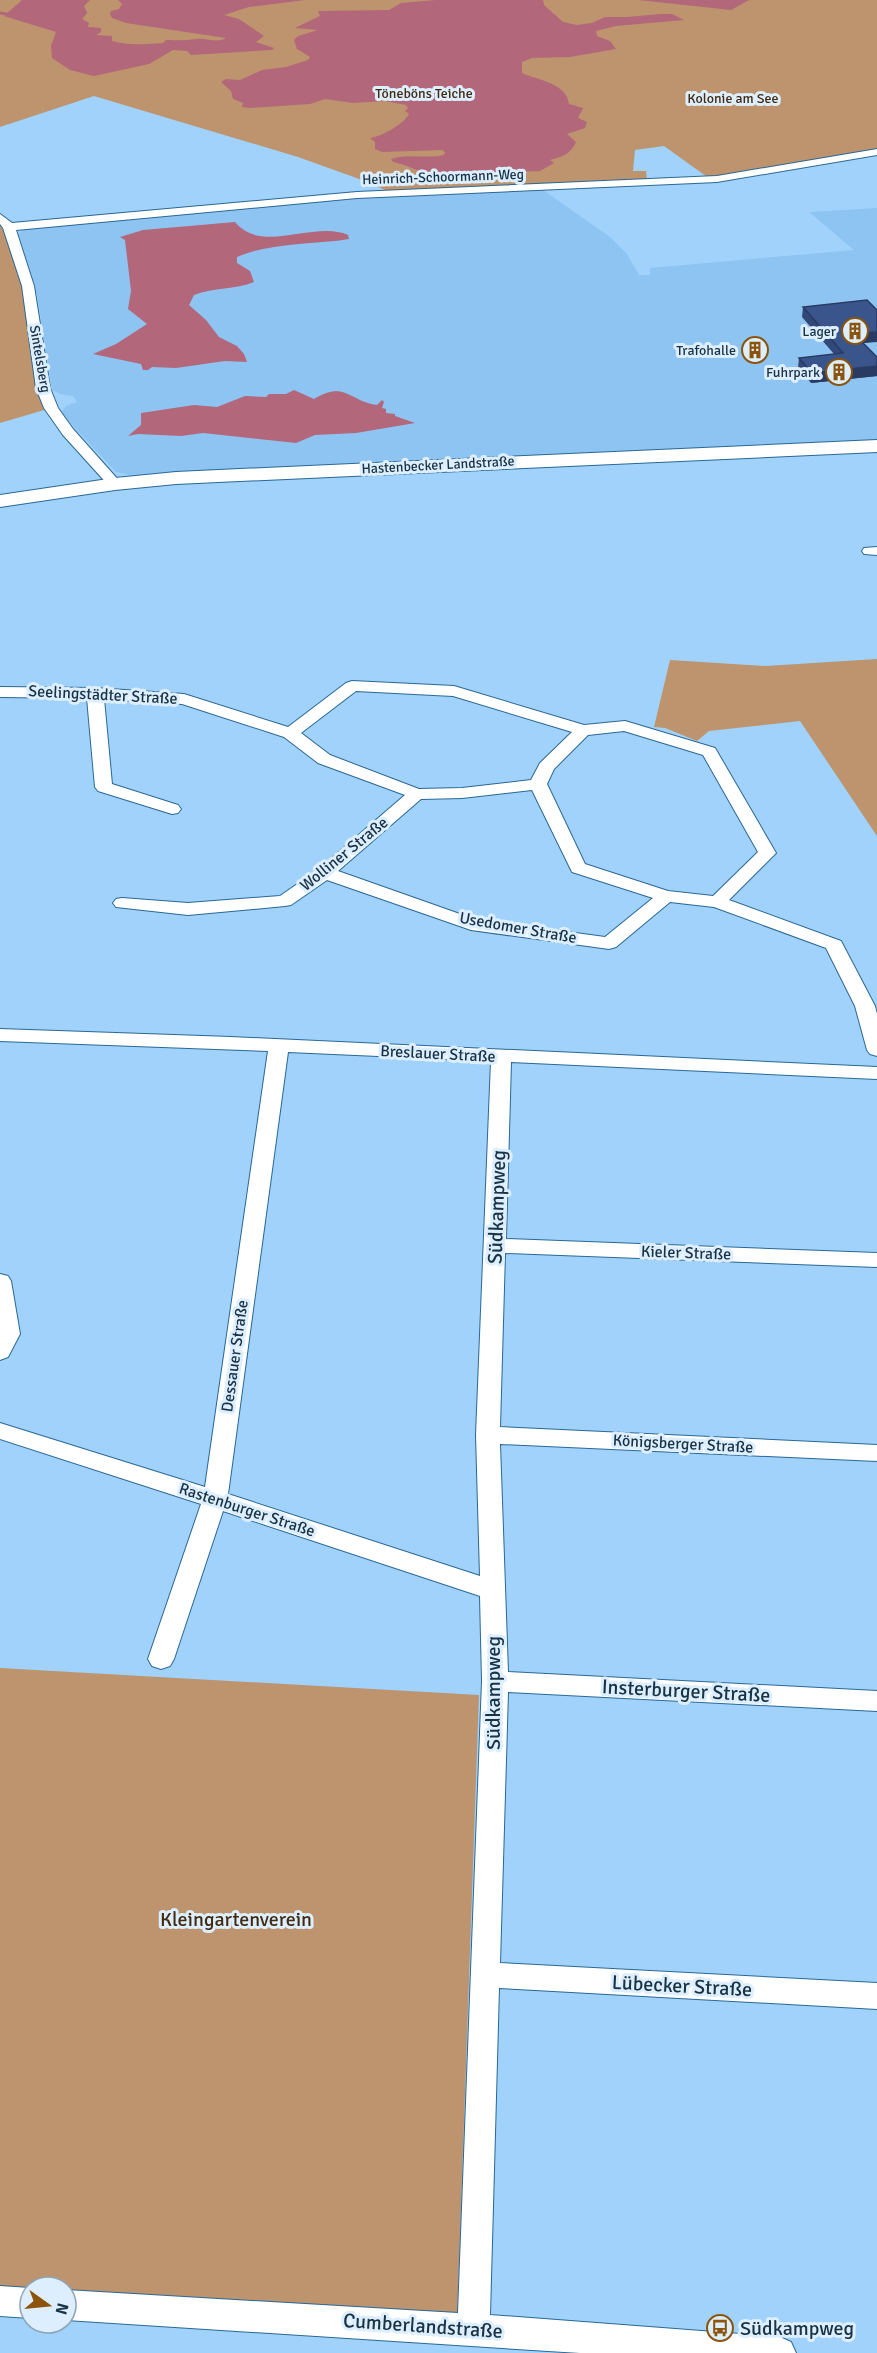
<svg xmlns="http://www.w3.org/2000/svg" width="877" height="2353" viewBox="0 0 877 2353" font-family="Signika,sans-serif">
	<rect width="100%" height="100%" fill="#a0d2fb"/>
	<path fill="#8ec4f1" d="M543,190L610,237L627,254L639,275H650V268L854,250L809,212L877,208V440L130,475L116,472L61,413L66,406L77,402L73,396L60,394L52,390L37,295L18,234L24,229L356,196Z"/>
	<path fill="#bd946e" d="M0,0H877V151L710,179L664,146L635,150L633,171H646L647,181L390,192L362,180L298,157L94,96L0,127Z
		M0,224L28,286L51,408L0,423Z
		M877,659V836L800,721L709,731L697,741L665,728L654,727L670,660L766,666Z
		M0,1668L479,1695L457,2321L66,2294V2287H30V2292L0,2289Z"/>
	<path fill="#b2677a" d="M22,0H90L84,6L87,13L82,19L89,23L88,27L101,28V32L96,35L112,36V41C129,46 146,44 163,43L166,40C177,40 185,41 196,39C206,37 216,44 226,38L126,23L112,18L110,14L111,11L119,9L122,4L118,0H305L249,7L224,15L239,19L264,36L256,42L274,48L272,50L191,55L187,51L173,50L149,64L94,76L70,70L52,58L51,46L56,32L4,16Z
		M436,0H543L544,5L563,22L577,25L592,23L605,17H627L661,14H672L684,20L616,26L596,31L597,36L610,41L616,49L570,57L532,58L522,62V73C537,80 567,83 569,104L583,108L578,118L587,122L585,128L567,134L576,142C571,154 562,157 550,160L554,163L540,171L466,174C459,176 455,180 448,180C435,180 410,165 393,162L391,159C408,153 427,159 444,155L445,152L442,150L382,152L375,149V142L370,138C381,137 404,124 409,114L405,111L408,108L406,105L385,101L353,103L325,99L310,104L250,108L242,107L243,103L233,99L231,91L221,82L226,79L240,80L262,70L286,67L308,60L310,57L297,49L294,40L298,36L318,30L295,28L320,16L318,11L389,10L401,3Z
		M638,0H749L731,10Z
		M235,222C262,255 314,220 348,235L349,239C312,245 272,242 237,257V263L250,271L254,282C235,290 214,287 194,295L189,305L206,320L219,337L237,346L244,354L247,362L225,361L176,368L152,367L148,370H143L141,364L93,354L116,344L147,324L128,309L131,291L125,240L120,237L143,230Z
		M294,390L314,399C345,380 349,401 377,405L382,400L384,402L382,408L386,409V413L395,414V416L415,423L356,433L315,435L296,443L203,433L181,436L138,434L128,436L141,425V413L194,405L217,407L245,396L266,397L269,394H286Z"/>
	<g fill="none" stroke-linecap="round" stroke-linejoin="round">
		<path stroke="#b2677a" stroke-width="3" d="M0,13L7,14"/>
		<defs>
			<path id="minor" d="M877,149V155L717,182L357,198L16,230L34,286L50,388L58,408L73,429L122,484L115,488L110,487L63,435L44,408L36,388L22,286L3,228L0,224V214L12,223L357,192L717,176Z
				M877,547V555L864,554L862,551L864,548Z
				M352,681L454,686L584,725L625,721L715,748L776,853L729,900L841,941L875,1006L877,1014V1056L870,1054L867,1050L855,1006L826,948L714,907L670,902L616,947L609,949L471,930L327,880L291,905L285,906L188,915L116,907L113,903L116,899L122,898L188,903L280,896L319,869L405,795L318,763L284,737L182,704L104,699L112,784L178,805L181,809L178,813L172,814L98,791L95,787L87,698L0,697V687L95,688L184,694L288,727L346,683ZM356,691L453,696L572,732L540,763L531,780L462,788L419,789L330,755L301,733ZM624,731L703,755L758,852L713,896L668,891L585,864L547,784L554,769L588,735ZM532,790L572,872L653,898L605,937L474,919L338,871L421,799L462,798Z
				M0,1029L231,1037L877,1067V1079L511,1062L506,1239L877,1253V1267L505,1253L500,1427L877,1445V1461L500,1444L508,1672L877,1691V1711L508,1692L500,1963L877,1983V2009L499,1988L490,2315L780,2337L791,2342L796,2353H580L66,2320V2290L458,2313L482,1681L480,1596L223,1511L174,1659L170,1666L161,1669L152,1666L148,1659L201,1504L0,1439V1423L205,1487L268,1051L0,1041ZM288,1052L491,1061L476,1435L480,1576L228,1494Z
				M0,1274L8,1276L11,1281L20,1334L8,1357L0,1360Z
				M0,2286L30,2288V2318L0,2316Z"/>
			<path id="secondary" d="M877,440V452L176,484L115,490L0,507V495L115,478L176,472Z"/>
		</defs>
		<use href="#minor" stroke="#296896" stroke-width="2"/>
		<use href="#secondary" stroke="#296896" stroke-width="2"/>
		<use href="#minor" fill="#fff" fill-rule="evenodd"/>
		<use href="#secondary" fill="#fff" fill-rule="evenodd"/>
	</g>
	<path fill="#324878" d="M803,307L863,343L877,357V376L811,383L798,368L799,358L834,354L802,317Z"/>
	<path fill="#293b62" d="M877,332V342L853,344L854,334Z
		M877,366V376L811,383L812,373Z"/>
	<path fill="#3a548c" stroke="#293b62" stroke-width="1.5" d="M867,300L877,310V332L854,334L877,357V366L812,373L799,358L843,353L803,307Z"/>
	<defs>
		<symbol id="building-ring" viewBox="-11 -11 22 22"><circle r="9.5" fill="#ddefff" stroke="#8c530b" stroke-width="1.5"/><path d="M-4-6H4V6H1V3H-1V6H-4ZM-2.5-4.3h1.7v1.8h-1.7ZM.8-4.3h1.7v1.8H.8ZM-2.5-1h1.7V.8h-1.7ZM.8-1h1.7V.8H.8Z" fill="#8c530b"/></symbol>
		<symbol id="bus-ring" viewBox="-11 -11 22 22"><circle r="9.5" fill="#ddefff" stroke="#8c530b" stroke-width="1.5"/><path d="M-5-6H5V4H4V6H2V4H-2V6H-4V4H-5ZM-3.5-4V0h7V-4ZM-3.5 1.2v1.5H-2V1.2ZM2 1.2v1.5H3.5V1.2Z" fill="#8c530b"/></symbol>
	</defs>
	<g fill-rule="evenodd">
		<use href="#building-ring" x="840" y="316" width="30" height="30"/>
		<use href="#building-ring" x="740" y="335" width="30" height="30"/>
		<use href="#building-ring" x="824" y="357" width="30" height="30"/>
		<use href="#bus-ring" x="705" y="2313" width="30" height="30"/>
	</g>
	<g text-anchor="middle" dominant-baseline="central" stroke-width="6" stroke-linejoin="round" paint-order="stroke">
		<g font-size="14" fill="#422a11" stroke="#ddefff">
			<text x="424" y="93">Töneböns Teiche</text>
			<text x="733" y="98">Kolonie am See</text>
		</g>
		<g font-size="14" fill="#183246" stroke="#ddefff">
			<text transform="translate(443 177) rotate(-2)">Heinrich-Schoormann-Weg</text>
			<text transform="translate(40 359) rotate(80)">Sintelsberg</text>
			<text transform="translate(438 465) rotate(-3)">Hastenbecker Landstraße</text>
		</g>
		<g font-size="14" fill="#183246" stroke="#ddefff" text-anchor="end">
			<text x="836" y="331">Lager</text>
			<text x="736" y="350">Trafohalle</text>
			<text x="820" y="372">Fuhrpark</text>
		</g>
		<g font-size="16" fill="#183246" stroke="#ddefff">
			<text transform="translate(103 695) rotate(3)">Seelingstädter Straße</text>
			<text transform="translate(344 854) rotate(-39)">Wolliner Straße</text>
			<text transform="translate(518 928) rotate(10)">Usedomer Straße</text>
			<text transform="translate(438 1054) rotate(3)">Breslauer Straße</text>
			<text transform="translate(686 1253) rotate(2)">Kieler Straße</text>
			<text transform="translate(235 1356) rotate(-82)">Dessauer Straße</text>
			<text transform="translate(683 1444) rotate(3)">Königsberger Straße</text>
			<text transform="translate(247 1510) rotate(18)">Rastenburger Straße</text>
		</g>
		<g font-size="20" fill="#183246" stroke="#ddefff">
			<text transform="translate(497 1207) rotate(-88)">Südkampweg</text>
			<text transform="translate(686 1691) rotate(3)">Insterburger Straße</text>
			<text transform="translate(493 1693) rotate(-90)">Südkampweg</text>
			<text transform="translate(682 1986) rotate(3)">Lübecker Straße</text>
			<text transform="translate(423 2326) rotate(4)">Cumberlandstraße</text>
		</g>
		<g font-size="20" fill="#422a11" stroke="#ddefff">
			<text x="236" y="1919">Kleingartenverein</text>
		</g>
		<g font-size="20" fill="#183246" stroke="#ddefff" text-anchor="start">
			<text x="740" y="2328">Südkampweg</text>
		</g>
	</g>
	<g transform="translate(48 2305) rotate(105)"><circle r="28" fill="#ddefff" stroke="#8ea3b5" stroke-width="1.5"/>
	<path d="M0-4.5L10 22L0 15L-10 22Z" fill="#8c530b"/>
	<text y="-9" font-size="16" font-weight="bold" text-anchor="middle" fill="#183246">N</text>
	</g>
</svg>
